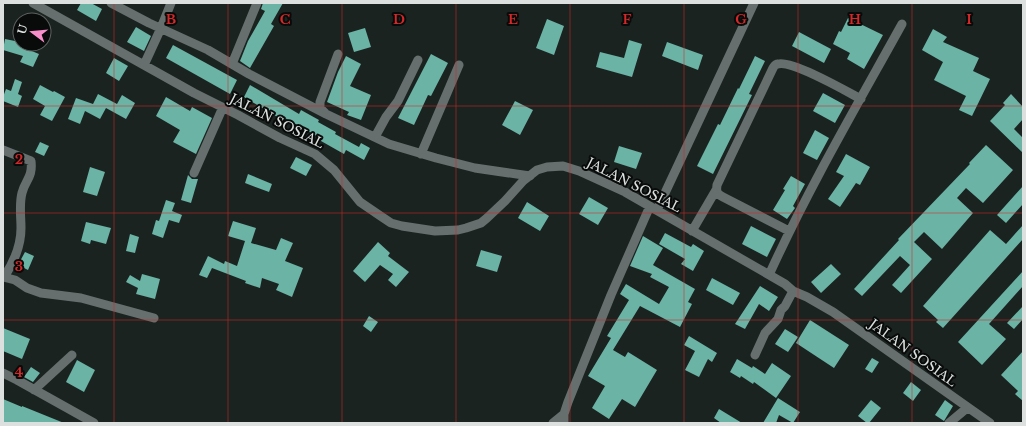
<svg xmlns="http://www.w3.org/2000/svg" width="1026" height="426" viewBox="0 0 1026 426" font-family="'Libre Baskerville',serif">
	<rect width="100%" height="100%" fill="#1b2321"/>
	<path fill="#6ab3a5" d="M81,3H91L102,9L96,21L77,10Z
		M263,3H283L271,24L274,26L250,68L240,61L248,41L265,11L261,9Z
		M848,18L883,35L864,69L847,59L850,53L833,44L839,31L841,32Z
		M547,19L564,26L554,55L536,48Z
		M136,27L151,36L144,51L127,42Z
		M365,28L371,47L354,52L348,33Z
		M933,29L947,37L943,42L979,58L973,71L990,79L972,116L959,110L966,96L934,80L943,62L922,50Z
		M799,32L831,49L824,63L792,46Z
		M5,39L20,42V44H22V47L39,54L33,67L20,62L23,56L3,50Z
		M629,40L642,44L632,77L596,67L600,52L624,58Z
		M667,42L703,55L698,70L662,56Z
		M173,45L237,80L230,94L166,58Z
		M431,54L448,63L431,96L428,95L414,125L398,118Z
		M346,56L361,64L350,86L371,95L361,120L347,115L349,112L327,102L338,72Z
		M755,56L765,61L749,94L752,95L713,174L697,166L718,124L720,125L738,88L739,89Z
		M114,58L128,66L119,81L106,73Z
		M15,79L22,82L18,94L22,96L18,107L3,101V97L6,89L11,91Z
		M40,85L53,92L54,91L65,97L52,121L40,115L45,106L33,99Z
		M250,85L299,114L301,110L319,120L318,122L336,132L335,134L359,147L361,143L370,148L364,160L346,150L344,154L321,141L322,139L285,118L284,121L244,97Z
		M823,93L845,105L835,123L813,111Z
		M98,94L117,104L122,95L135,103L126,119L106,108L100,119L85,111L80,124L68,119L76,98L93,104Z
		M1011,94L1023,107V119L1014,129L1023,138V153L990,121L1005,105L1003,103Z
		M166,97L190,111L192,107L212,118L196,154L173,142L180,130L156,116Z
		M515,101L533,110L520,135L502,125Z
		M815,130L829,138L817,160L803,153Z
		M40,142L49,146L44,156L35,152Z
		M986,145L1013,170L983,203L966,188L957,198L973,213L942,249L924,232L914,242L932,259L901,293L892,285L910,265L900,256L862,296L854,289L899,240L898,239L970,164L969,163Z
		M619,146L642,153L636,169L614,162Z
		M846,154L870,167L860,185L856,183L840,207L828,199L844,176L836,172Z
		M296,157L312,165L306,176L290,168Z
		M90,167L105,172L97,196L83,192Z
		M248,174L272,184L269,192L245,183Z
		M188,175L192,179H198L191,203L181,200Z
		M791,176L805,184L793,206L795,208L787,219L773,210L785,190L783,189Z
		M1023,186V204L1006,223L997,215Z
		M589,197L608,208L598,225L579,214Z
		M166,200L175,203L172,211L182,215L179,223L169,220L163,238L152,234L156,220L159,221Z
		M527,202L549,216L540,231L518,218Z
		M233,221L256,228L251,243L276,250L281,238L293,243L285,261L303,268L292,297L276,290L279,284L262,278L260,288L245,283L246,281L212,268L207,278L199,275L208,256L224,264L225,261L237,266L245,241L228,236Z
		M86,222L111,228L106,244L91,240L90,244L81,241Z
		M1023,225V239L943,328L936,322L938,320L923,306L990,230L1006,244Z
		M751,226L776,239L767,257L742,244Z
		M665,233L691,247L693,244L704,251L693,271L681,264L685,259L659,244Z
		M130,234L139,237L135,253L126,251Z
		M643,236L663,248L653,265L695,289L688,302L692,304L680,327L640,306L613,350L625,357L628,352L657,370L635,407L622,399L609,419L592,408L605,386L588,376L611,338L607,336L629,300L620,294L626,284L659,304L669,287L650,277L652,274L630,266Z
		M378,242L390,253L388,256L409,272L396,287L388,280L393,274L380,265L365,282L353,271Z
		M481,250L502,256L497,272L476,266Z
		M25,252L34,256L28,270L18,265Z
		M831,264L841,274L821,293L811,282Z
		M1023,271V286L989,324L1006,339L982,365L958,342Z
		M142,274L160,279L155,299L136,294L138,288L126,282L130,275L140,281Z
		M712,278L740,293L733,305L706,290Z
		M760,286L778,297L769,311L759,304L745,329L735,324Z
		M1023,306V319L1014,329L1007,323Z
		M369,316L378,322L371,332L363,326Z
		M810,320L849,345L834,368L796,343Z
		M3,328L30,339L22,359L3,351Z
		M785,329L798,337L788,352L775,344Z
		M689,336L717,353L712,362L708,359L699,377L685,370L695,351L684,345Z
		M1023,351V401L1015,394L1018,391L1001,375Z
		M872,358L879,362L872,373L865,369Z
		M737,359L752,368L753,366L765,374L772,363L791,376L776,398L754,382L753,384L741,376L740,378L730,372Z
		M77,360L95,370L84,392L66,382Z
		M31,367L40,373L33,382L24,377Z
		M911,382L921,390L913,401L903,393Z
		M778,398L800,412L793,423L779,415L776,423H763Z
		M3,399L22,407V406L64,423H3Z
		M871,400L881,408L869,423H867L858,416Z
		M945,400L953,406L944,421L935,415Z
		M719,409L742,423H721L714,418Z"/>
	<g fill="none" stroke-linecap="round" stroke-linejoin="round">
		<path stroke="#666f6d" stroke-width="9" d="M33,3L194,93L238,115L280,138L315,154L334,170L360,202L382,217L391,223L402,226L435,231L458,230L466,228L481,223L487,218L505,201L523,181L537,170L547,167L563,166L579,171L625,192L785,284L793,291L807,297L833,312L990,423
			M111,3L149,23L208,50L249,74L326,114L389,144L436,158L475,168L530,176
			M232,64L257,3
			M144,65L161,28L171,3
			M325,113L320,108V102L338,54
			M375,137L386,117L398,101L418,60
			M3,150L31,161C33,178 25,180 22,193C19,204 21,217 21,228C21,246 14,262 4,277
			M421,154L459,65
			M194,173L223,107
			M657,210L754,3
			M692,231L716,190
			M789,231L723,197C717,194 716,192 717,185L773,68C775,65 775,64 778,64C792,60 846,91 861,99
			M769,275C808,189 856,107 902,24
			M3,277L15,280L27,288L41,293L81,298L154,318
			M755,355L765,333L778,319L781,310L785,306L793,291
			M3,373L17,380L94,423
			M34,390L72,355
			M553,423L564,414
			M564,423V414L568,402L611,295L650,206
			M949,423L967,408"/>
	</g>
	<path fill="none" stroke="#d62828" stroke-width="1" stroke-opacity="0.55" d="M114,3V423M228,3V423M342,3V423M456,3V423M570,3V423M684,3V423M798,3V423M912,3V423M3,106H1023M3,213H1023M3,320H1023"/>
	<g text-anchor="middle" dominant-baseline="central" stroke-width="4" stroke-linejoin="round" paint-order="stroke">
		<g font-size="13" fill="#dce1e0" stroke="#080b0a">
			<text transform="translate(277 121) rotate(27)">JALAN SOSIAL</text>
			<text transform="translate(634 185) rotate(27)">JALAN SOSIAL</text>
			<text transform="translate(913 353) rotate(36)">JALAN SOSIAL</text>
		</g>
	</g>
	<g font-size="13" text-anchor="middle" font-weight="bold" fill="#d62828" stroke="#080b0a" stroke-width="4" stroke-linejoin="round" paint-order="stroke">
		<text x="171" y="24">B</text>
		<text x="285" y="24">C</text>
		<text x="399" y="24">D</text>
		<text x="513" y="24">E</text>
		<text x="627" y="24">F</text>
		<text x="741" y="24">G</text>
		<text x="855" y="24">H</text>
		<text x="969" y="24">I</text>
		<text x="19" y="164">2</text>
		<text x="19" y="271">3</text>
		<text x="19" y="377">4</text>
	</g>
	<rect width="1026" height="426" fill="none" stroke="#dce1e0" stroke-width="8"/>
	<g transform="translate(32 32) rotate(286)"><circle r="19" fill="#080b0a" stroke="#5d6160"/>
	<path d="M0-3L7 15L0 10L-7 15Z" fill="#f98fca"/>
	<text y="-6" font-size="11" font-weight="bold" text-anchor="middle" fill="#dce1e0">U</text>
	</g>
</svg>
